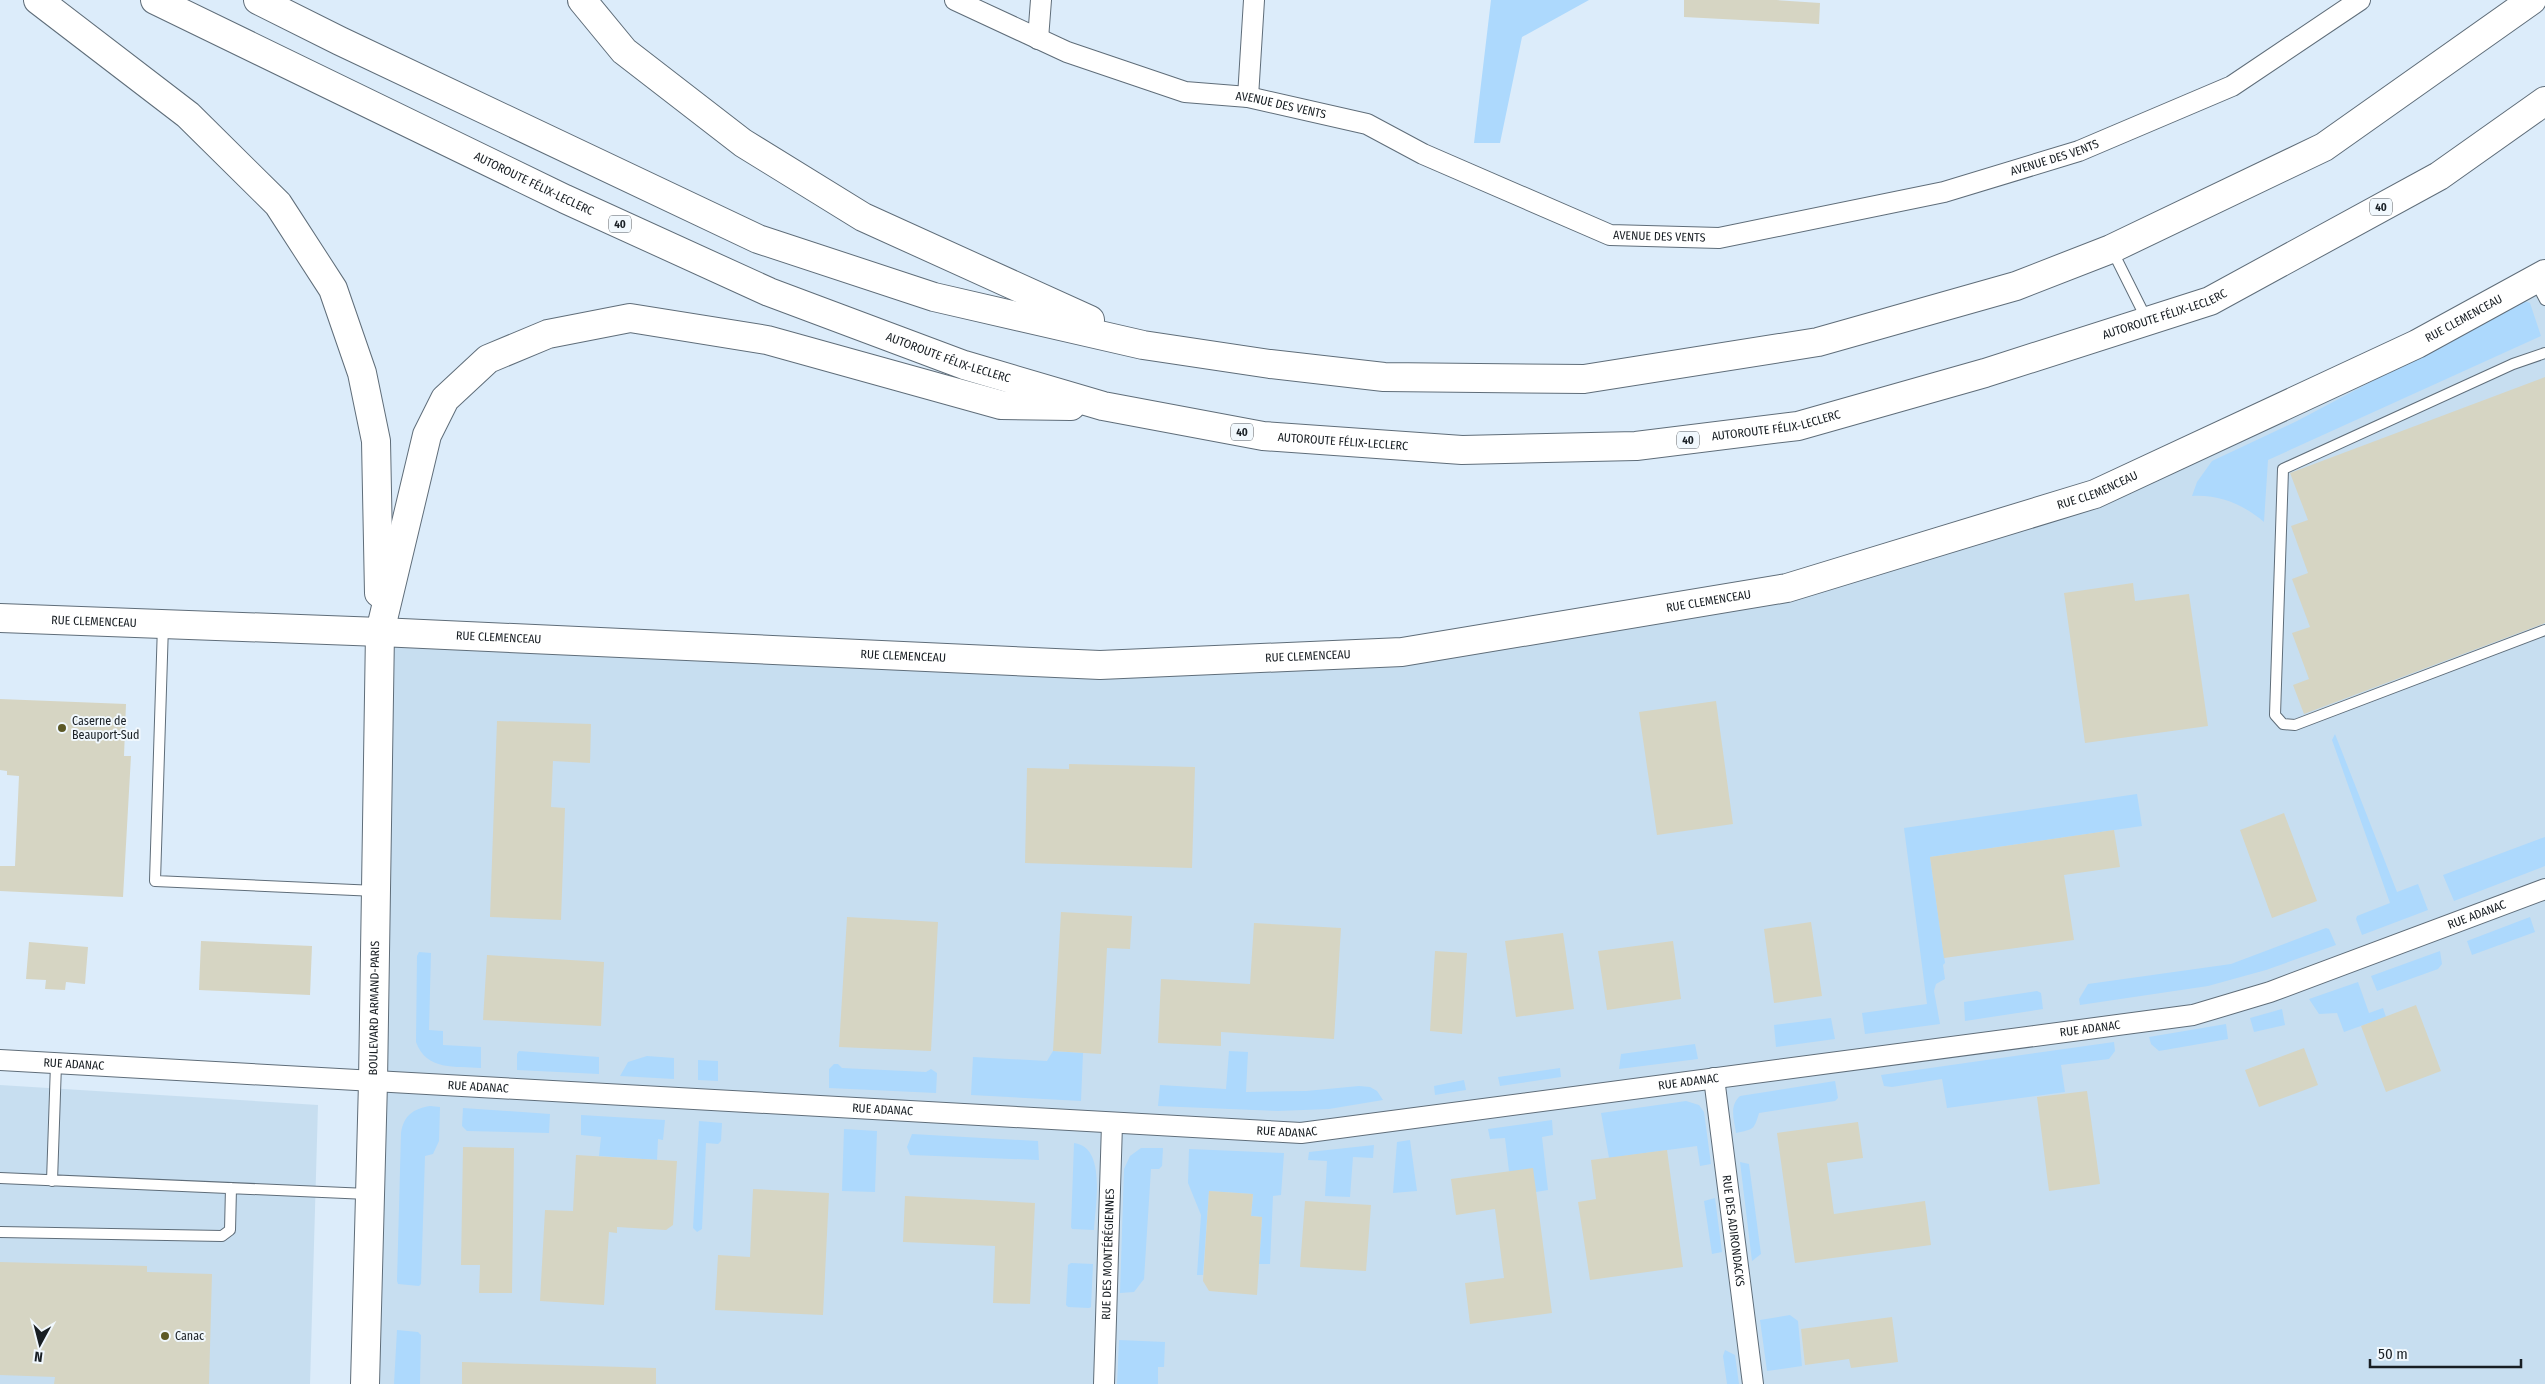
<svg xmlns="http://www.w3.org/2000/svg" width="2545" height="1384" viewBox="0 0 2545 1384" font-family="'Fira Sans Condensed',sans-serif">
	<rect width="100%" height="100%" fill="#dcecfa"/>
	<path fill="#c7def0" d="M2545,274V1384H365L380,632L1100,665L1402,652L1787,588L2095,494Z
		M0,1085L318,1105L310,1384H0Z"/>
	<path fill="#add9fd" d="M1491,0H1589L1522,37L1500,143H1474Z
		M2524,301L2530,303L2541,336L2268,460L2264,522C2244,505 2219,494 2192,496L2197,482L2212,461L2297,421Z
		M2335,734L2397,892L2418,884L2428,910L2362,935L2356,919L2357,916L2390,903L2332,740Z
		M2137,794L2142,826L1930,857L1945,963L1943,965L1945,979L1936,984L1934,991L1940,1024L1865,1034L1862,1013L1927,1004L1904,828Z
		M2545,837V866L2454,901L2443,875Z
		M2530,917L2535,932L2472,955L2467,941Z
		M2326,928L2329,929L2336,945L2266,970L2208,986L2080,1005L2079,999L2088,984L2231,964Z
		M2440,951L2442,964L2438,969L2377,991L2371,976Z
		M419,952L431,953L429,1030L443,1031V1045L481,1047V1068C456,1066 426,1071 416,1042L417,956Z
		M2358,982L2369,1013L2383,1008L2386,1017L2344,1032L2337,1013L2319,1014L2309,999Z
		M2037,991L2041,993L2043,1009L1965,1021L1964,1002Z
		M2282,1009L2285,1025L2254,1032L2250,1018Z
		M1831,1018L1835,1039L1776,1047L1774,1025Z
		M2226,1024L2228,1039L2159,1051L2151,1044L2149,1037Z
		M2114,1042L2115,1051L2109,1059L2061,1065L2065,1092L1947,1108L1942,1079L1892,1087L1884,1086L1881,1075Z
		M1695,1044L1698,1059L1619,1069L1621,1054Z
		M519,1051L599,1057V1074L517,1070V1054Z
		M1053,1051L1083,1053L1081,1101L971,1095L973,1057L1047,1061Z
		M1229,1051L1248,1052L1246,1092L1306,1091L1359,1086L1370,1087L1377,1091L1383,1100L1329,1109L1278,1111L1158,1106L1160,1085L1226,1089Z
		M647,1056L674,1058V1079L620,1076L628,1062Z
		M698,1060L718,1061V1081L698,1080Z
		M834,1064H838L842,1068L926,1072L931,1069L937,1073L936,1093L829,1088V1069Z
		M1560,1068L1561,1077L1500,1086L1498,1077Z
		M1464,1080L1466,1090L1435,1095L1434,1086Z
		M1835,1081L1838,1098L1835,1101L1759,1113C1754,1130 1754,1129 1736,1133C1734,1119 1729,1106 1740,1096Z
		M1686,1101L1699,1105L1704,1112L1711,1164L1700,1166L1697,1146L1609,1158L1601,1113Z
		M430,1106L440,1107L439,1141L433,1154L425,1156L421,1284L419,1286L398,1284L397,1281L401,1133C404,1115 413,1109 430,1106Z
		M463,1108L550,1114L549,1133L467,1131L462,1126Z
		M581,1115L665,1120L663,1140L658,1139L657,1160L599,1156L601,1137L581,1135Z
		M1552,1120L1553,1135L1542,1137L1548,1190L1536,1192L1509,1171L1505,1138L1490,1139L1488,1129Z
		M699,1121L722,1123L721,1141L718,1144L706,1143L702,1229L697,1232L693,1228Z
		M844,1129L877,1131L875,1192L842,1191Z
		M912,1134L1038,1141L1039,1160L910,1155L907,1147Z
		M1410,1140L1417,1191L1393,1193L1397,1142Z
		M1074,1143C1107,1147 1095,1206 1094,1230L1072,1229L1071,1227Z
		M1374,1145L1373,1158L1353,1157L1350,1197L1325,1196L1327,1161L1308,1160L1309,1152Z
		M1141,1148H1163L1162,1166L1159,1169H1151L1144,1279L1134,1292L1120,1293L1124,1169L1130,1156Z
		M1189,1149L1284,1153L1281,1195L1273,1196L1270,1264H1259L1262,1217L1251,1216L1253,1194L1209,1191L1203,1275H1197L1201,1215L1188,1183Z
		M1740,1162L1749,1164L1761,1254L1752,1261Z
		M1715,1198L1722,1252L1712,1254L1704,1201Z
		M1071,1263L1093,1264L1091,1307L1089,1308L1068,1307L1066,1305L1068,1265Z
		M1790,1315L1798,1321L1802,1366L1767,1371L1760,1320Z
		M397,1330L418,1332L421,1335L420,1384H394Z
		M1119,1340L1165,1342L1164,1367H1158V1384H1117Z
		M1725,1350L1735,1355L1739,1384H1727L1723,1356Z"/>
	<path fill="#d6d5c3" d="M1684,0H1776L1820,3L1819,24L1684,17Z
		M2545,377V623L2304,714L2293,685L2309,679L2292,633L2310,627L2292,579L2308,573L2291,526L2308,520L2290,473Z
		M2133,583L2135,601L2189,594L2208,726L2085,743L2064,593Z
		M0,699L126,704L124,756H131L123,897L0,891V866H15L19,776L7,775V771L0,770Z
		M1716,701L1733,824L1657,835L1639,712Z
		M497,721L591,724L590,763L553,761L551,807L565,808L561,920L490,917Z
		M1069,764L1195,767L1192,868L1025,863L1027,768L1069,769Z
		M2284,813L2317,901L2272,918L2240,830Z
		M2114,830L2120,867L2064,875L2074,940L1944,958L1930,857Z
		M1061,912L1132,916L1130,949L1107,948L1101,1054L1053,1051Z
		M847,917L938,922L931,1051L839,1047Z
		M1811,922L1822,996L1774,1003L1764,929Z
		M1254,923L1341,928L1334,1039L1221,1032V1046L1158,1043L1161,979L1250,984Z
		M1563,933L1574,1009L1516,1017L1505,941Z
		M201,941L312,946L310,995L199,990Z
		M1673,941L1681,999L1607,1010L1598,951Z
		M29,942L88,947L85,984L66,982L65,990L45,989L46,980L26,979Z
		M1435,951L1467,953L1462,1034L1430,1031Z
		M487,955L604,962L601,1026L483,1020Z
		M2416,1005L2441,1071L2386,1092L2361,1026Z
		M2304,1048L2318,1085L2259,1107L2245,1070Z
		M2087,1091L2100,1184L2049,1191L2037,1097Z
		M1858,1122L1863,1158L1827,1163L1834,1214L1925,1201L1931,1245L1795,1263L1777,1133Z
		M463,1147L514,1148L512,1293H479L480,1265H461Z
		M1667,1150L1683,1267L1590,1280L1578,1202L1596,1199L1591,1160Z
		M576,1155L677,1161L673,1225L666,1230L617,1227V1233L609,1232L604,1305L540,1301L545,1210L573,1211Z
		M1533,1168L1552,1313L1470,1324L1465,1283L1504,1278L1495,1209L1456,1215L1451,1179Z
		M753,1189L829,1193L823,1315L715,1310L718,1255L750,1257Z
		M1209,1191L1253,1194L1251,1216L1262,1217L1257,1295L1209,1291L1203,1281Z
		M905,1196L1035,1203L1030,1304L993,1303L995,1246L903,1242Z
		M1305,1201L1371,1205L1366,1271L1300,1267Z
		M0,1262L147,1266V1272L212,1274L209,1384H54L55,1377L0,1375Z
		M1892,1317L1898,1362L1851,1368L1849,1359L1805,1365L1801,1329Z
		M462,1362L656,1368V1384H462Z"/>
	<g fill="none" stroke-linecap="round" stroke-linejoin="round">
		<defs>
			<path id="lane" d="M2112,250L2147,320
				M2535,281L2545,300
				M2545,353L2513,364L2283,469L2275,715L2283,724L2295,725L2545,630
				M163,625L155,881L376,891
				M0,1178L368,1194
				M52,1181L56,1064
				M0,1232L222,1236L230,1230L231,1188"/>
			<g id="street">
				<path id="s1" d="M955,0L1067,52L1185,92L1248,97L1367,124L1423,154L1610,235L1719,238L1944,192L2079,151L2232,86L2360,0"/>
				<path d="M1038,39L1041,0"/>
				<path d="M1248,97L1254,0"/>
				<path id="s2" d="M0,1060L1301,1133L2193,1015L2270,992L2545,889"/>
				<path id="s3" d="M1714,1078L1753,1384"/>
				<path id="s4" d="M1104,1384L1112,1124"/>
			</g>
			<g id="secondary">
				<path id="s5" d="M0,618L380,632L1100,665L1402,652L1787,588L2095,494L2417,344L2545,274"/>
				<path id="s6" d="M365,1384L373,1082L380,632"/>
			</g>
			<g id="highway">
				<path d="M38,0L188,115L278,204L333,289L362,373L376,441L379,593"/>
				<path id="s7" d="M155,0L565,199L769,292L964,365L1103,406L1263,436L1462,450L1636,446L1798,426L1985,373L2210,301L2439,176L2545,101"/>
				<path d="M258,0L340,41L758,239L934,297L1143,345L1270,364L1384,377L1584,379L1818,342L2016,286L2111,249L2324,147L2532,0"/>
				<path d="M582,0L624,51L743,143L863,217L1090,320"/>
				<path d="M380,632L427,435L445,399L488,359L548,334L630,318L767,340L1001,405L1071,406"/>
			</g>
		</defs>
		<use href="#lane" stroke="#5f6d79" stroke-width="12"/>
		<use href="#street" stroke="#5f6d79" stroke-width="22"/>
		<use href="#secondary" stroke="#5f6d79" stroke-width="30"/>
		<use href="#highway" stroke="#5f6d79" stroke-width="30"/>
		<use href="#lane" stroke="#fff" stroke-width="10"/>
		<use href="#street" stroke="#fff" stroke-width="20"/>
		<use href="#secondary" stroke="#fff" stroke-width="28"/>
		<use href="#highway" stroke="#fff" stroke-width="28"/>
	</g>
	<g fill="#5b5825" stroke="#f1f8fd" stroke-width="2">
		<circle cx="62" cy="728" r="5"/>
		<circle cx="165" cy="1336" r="5"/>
	</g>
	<g text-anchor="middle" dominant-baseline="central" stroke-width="4" stroke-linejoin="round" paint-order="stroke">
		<g fill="#f1f8fd" stroke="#595f64" stroke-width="1">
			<rect x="2370" y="198.5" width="22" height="17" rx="4"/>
			<rect x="609" y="215.5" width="22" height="17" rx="4"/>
			<rect x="1231" y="423.5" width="22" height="17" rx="4"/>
			<rect x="1677" y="431.5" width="22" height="17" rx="4"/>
		</g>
		<g font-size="11" font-weight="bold" fill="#181e23">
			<text x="2381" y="207">40</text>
			<text x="620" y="224">40</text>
			<text x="1242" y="432">40</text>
			<text x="1688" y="440">40</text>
		</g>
		<g font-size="12" fill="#181e23" stroke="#f1f8fd">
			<text stroke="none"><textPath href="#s1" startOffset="345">AVENUE DES VENTS</textPath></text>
			<text stroke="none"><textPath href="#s1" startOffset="1155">AVENUE DES VENTS</textPath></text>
			<text stroke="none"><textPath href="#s7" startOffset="421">AUTOROUTE FÉLIX-LECLERC</textPath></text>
			<text stroke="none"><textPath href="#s1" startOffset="750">AVENUE DES VENTS</textPath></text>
			<text stroke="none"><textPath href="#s7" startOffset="2116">AUTOROUTE FÉLIX-LECLERC</textPath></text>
			<text stroke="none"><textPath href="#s5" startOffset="2524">RUE CLEMENCEAU</textPath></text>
			<text stroke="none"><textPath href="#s7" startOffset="871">AUTOROUTE FÉLIX-LECLERC</textPath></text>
			<text stroke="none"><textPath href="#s7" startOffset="1711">AUTOROUTE FÉLIX-LECLERC</textPath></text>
			<text stroke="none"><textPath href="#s7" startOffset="1276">AUTOROUTE FÉLIX-LECLERC</textPath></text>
			<text stroke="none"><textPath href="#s5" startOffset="2119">RUE CLEMENCEAU</textPath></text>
			<text stroke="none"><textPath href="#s5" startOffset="1714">RUE CLEMENCEAU</textPath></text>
			<text stroke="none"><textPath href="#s5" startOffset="94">RUE CLEMENCEAU</textPath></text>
			<text stroke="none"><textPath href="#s5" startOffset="499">RUE CLEMENCEAU</textPath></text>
			<text stroke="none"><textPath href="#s5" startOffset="904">RUE CLEMENCEAU</textPath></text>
			<text stroke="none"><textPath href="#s5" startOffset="1309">RUE CLEMENCEAU</textPath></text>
			<text stroke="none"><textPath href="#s2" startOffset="2504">RUE ADANAC</textPath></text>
			<text stroke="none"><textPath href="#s6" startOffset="376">BOULEVARD ARMAND-PARIS</textPath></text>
			<text stroke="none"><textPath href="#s2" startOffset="2099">RUE ADANAC</textPath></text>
			<text stroke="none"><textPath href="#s2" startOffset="74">RUE ADANAC</textPath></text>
			<text stroke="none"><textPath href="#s2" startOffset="1694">RUE ADANAC</textPath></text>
			<text stroke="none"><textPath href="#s2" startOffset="479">RUE ADANAC</textPath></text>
			<text stroke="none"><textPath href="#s2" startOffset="884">RUE ADANAC</textPath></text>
			<text stroke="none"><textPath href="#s2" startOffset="1289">RUE ADANAC</textPath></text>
			<text stroke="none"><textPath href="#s3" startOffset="154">RUE DES ADIRONDACKS</textPath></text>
			<text stroke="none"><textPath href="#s4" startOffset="130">RUE DES MONTÉRÉGIENNES</textPath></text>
		</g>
		<g font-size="12" fill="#181e23" stroke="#f1f8fd" text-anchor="start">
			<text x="72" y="721">Caserne de<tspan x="72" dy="14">Beauport-Sud</tspan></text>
			<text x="175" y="1336">Canac</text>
		</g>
	</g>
	<g transform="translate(40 1344) rotate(187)" stroke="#f1f8fd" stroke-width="4" paint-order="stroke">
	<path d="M0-4L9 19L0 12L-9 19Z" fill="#181e23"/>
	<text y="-8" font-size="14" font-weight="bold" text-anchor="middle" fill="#181e23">N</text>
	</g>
	<path d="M2370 1359v8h151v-8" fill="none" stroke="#181e23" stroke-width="2.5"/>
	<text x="2378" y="1359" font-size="15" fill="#181e23" stroke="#f1f8fd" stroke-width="4" paint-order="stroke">50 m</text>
</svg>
